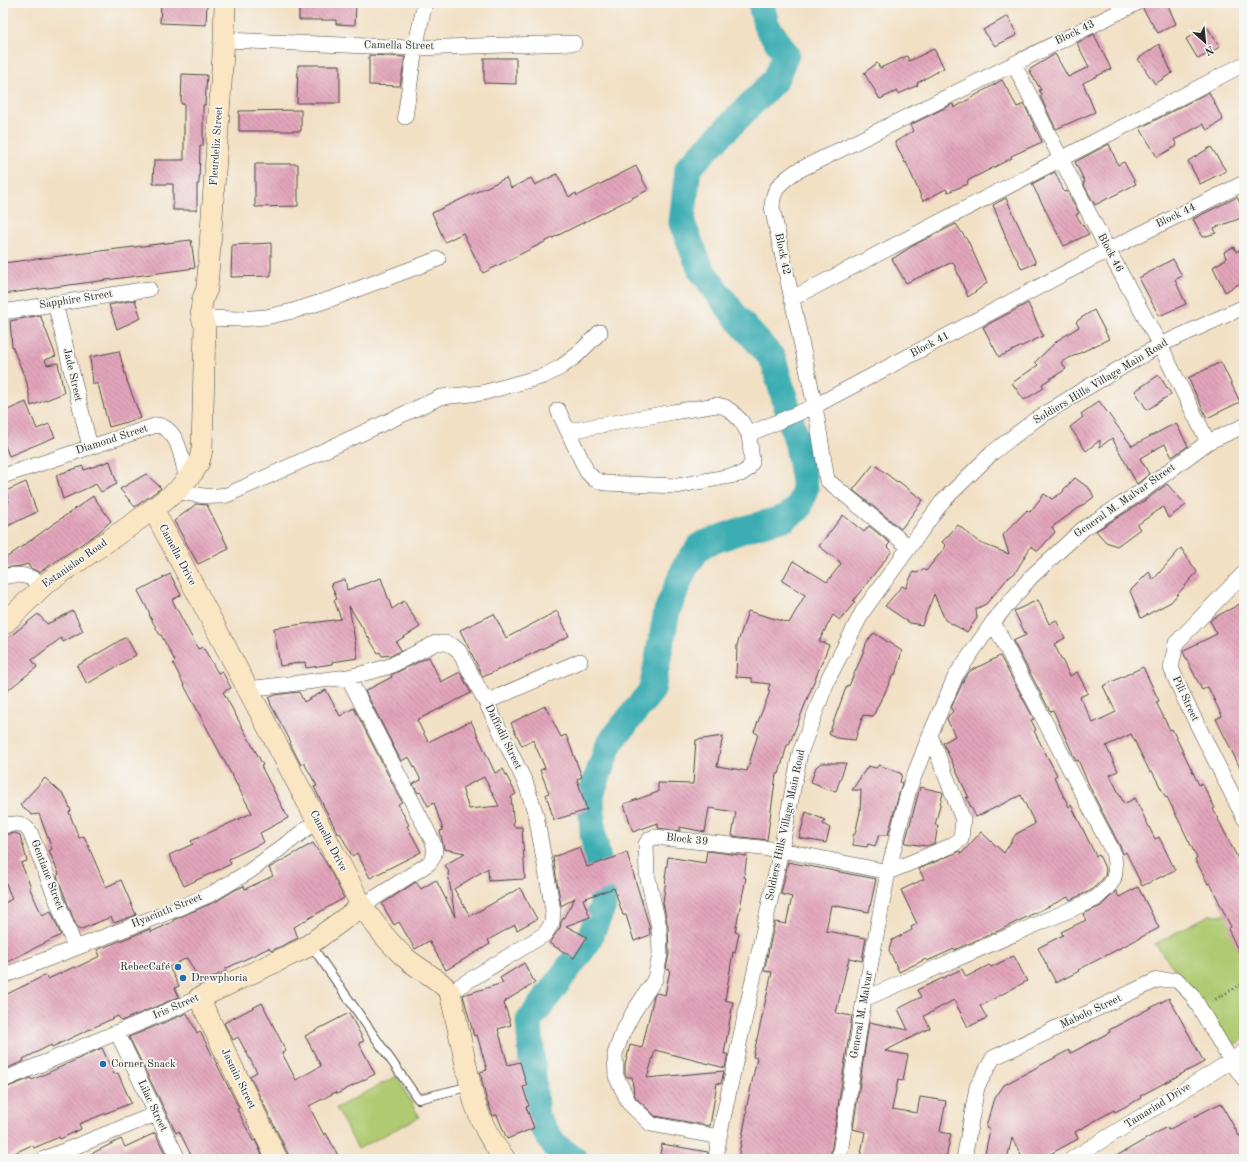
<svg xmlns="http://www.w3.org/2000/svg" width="1247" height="1162" viewBox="0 0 1247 1162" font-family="'Old Standard TT',serif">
	<defs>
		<pattern id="building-back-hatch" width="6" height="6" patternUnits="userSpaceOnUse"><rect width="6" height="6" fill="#e3a5bb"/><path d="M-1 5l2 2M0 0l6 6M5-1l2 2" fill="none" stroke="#b88798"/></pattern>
	</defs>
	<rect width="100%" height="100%" fill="#f6f6f2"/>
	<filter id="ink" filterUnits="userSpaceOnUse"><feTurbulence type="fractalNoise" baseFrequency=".025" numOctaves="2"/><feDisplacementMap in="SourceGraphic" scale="8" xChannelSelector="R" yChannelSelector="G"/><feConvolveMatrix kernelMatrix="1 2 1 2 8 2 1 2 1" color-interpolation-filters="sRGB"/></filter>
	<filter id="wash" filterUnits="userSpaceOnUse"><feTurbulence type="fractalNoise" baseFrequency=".012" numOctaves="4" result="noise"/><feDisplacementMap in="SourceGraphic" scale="16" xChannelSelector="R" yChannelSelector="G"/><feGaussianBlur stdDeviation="0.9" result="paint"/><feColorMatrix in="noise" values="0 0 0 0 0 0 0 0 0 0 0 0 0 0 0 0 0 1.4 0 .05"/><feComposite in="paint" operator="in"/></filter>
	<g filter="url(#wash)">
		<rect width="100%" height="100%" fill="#f2e0c5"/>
		<path fill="#afca71" stroke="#6d7a4e" d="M1244,909V1038L1234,1045L1155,944L1209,915H1231Z
			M397,1076L419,1117L358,1149L336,1108Z"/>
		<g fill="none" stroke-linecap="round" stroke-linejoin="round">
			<path stroke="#3badb3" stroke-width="27" d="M574,1159L555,1146L536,1117L529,1021L587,943L603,906L601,875L593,834L591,795L609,744L652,690L667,611L685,567L701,545L748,528L785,518L799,508L805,489L798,445L773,359L736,317L701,270L682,223L688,168L775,80L786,54L766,25L761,3"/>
		</g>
		<g id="blocks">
			<path fill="url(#building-back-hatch)" fill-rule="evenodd" d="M161,3H207L206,25L160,23Z
				M299,3H356L355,25L336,24V20H299Z
				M1146,3H1167L1176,24L1158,33L1143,9Z
				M1008,16L1017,35L995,46L983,30Z
				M1207,27L1220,47L1198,59L1186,39Z
				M1094,34L1111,69L1083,83L1095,112L1056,129L1040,96L1042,95L1039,90H1041L1029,70L1055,54L1068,77L1089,67L1077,43Z
				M1159,44L1172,73L1155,84L1138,59Z
				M934,49L944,68L917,83L918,85L899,94L897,91L880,99L864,73L877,63L880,68L907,56L909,61Z
				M369,55L405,57L400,86L369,85Z
				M484,58H516V84L484,83Z
				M298,65H340V103H297Z
				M182,74L207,75L205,105H203V146H200L199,184H197V210H173V184H153L154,160H184V104H181Z
				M1002,80L1017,107L1024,104L1042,142L1011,156L1012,158L967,181L968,184L948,192L946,189L923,201L906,162L905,163L895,142L913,131L910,125L953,104L954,108Z
				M1209,92L1223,120L1207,130L1203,124L1174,140L1177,146L1157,157L1140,128Z
				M301,110V131H239V111Z
				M1109,144L1118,165L1124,162L1136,184L1095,205L1083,183L1085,182L1075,162Z
				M1211,147L1226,171L1200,184L1188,161Z
				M255,164H298V206L255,207Z
				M636,166L648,190L483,273L463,233L445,242L432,213L506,178L511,188L531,178L535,185L557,174L569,197L576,193L577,196Z
				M1055,172L1064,192L1067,191L1079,213L1076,215L1089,234L1064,246L1032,184Z
				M1237,197L1244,212V217L1214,228L1216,233L1203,237L1193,219Z
				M1006,198L1036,263L1022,269L1005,237H1006L993,205Z
				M956,224L969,243L987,283L968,297L953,262L906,283L892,259L914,245Z
				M191,240L195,268L3,294V263Z
				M271,243V276L231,277L232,245Z
				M1234,247L1236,252L1244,247V281L1225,292L1213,267L1226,259L1224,252Z
				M1173,259L1182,276L1175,280L1186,304L1159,316L1139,278Z
				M135,300L141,318L117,329L109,305Z
				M1028,303L1043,336L999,357L983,327Z
				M1094,310L1109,339L1061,362L1066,369L1042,384L1044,388L1024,400L1012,383L1038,365L1035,362L1058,340L1079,327L1076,322L1081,318Z
				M40,315L56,356L45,360L47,365L58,363L64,393L31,406L27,383L12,346L10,321Z
				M119,351L127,381L141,418L109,427L98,384H93L90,357Z
				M1221,362L1240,402L1207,418L1188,378Z
				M1159,375L1171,394L1147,410L1135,391Z
				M1099,401L1132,446L1176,423L1188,446L1172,457L1165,444L1140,458L1149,474L1137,484L1112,438L1100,447V440L1086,451L1070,427L1083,417L1081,414Z
				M26,402L37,429L49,424L55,437L9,456L3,441V412Z
				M110,461L117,484L101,492L96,484L63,499L56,475L83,466L84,470Z
				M874,464L897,482L898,481L923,500L901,529L853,490Z
				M146,474L161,488L135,507L120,489Z
				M1075,478L1090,489L1094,497L1052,527L1055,532L1038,551L1031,546L1015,573L1008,578L986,604L976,609L977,618L967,632L945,620L934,594L922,625L910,623L885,606L902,586L906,588L913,572L917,573L923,569L926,571L946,546L942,542L958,525L980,543L1009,554L1003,535L1027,510L1030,512L1044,494L1052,499L1063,492L1064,489Z
				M26,482L37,512L3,528V503L9,502L6,491Z
				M1167,484L1186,505L1168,518L1163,507L1137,525L1140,529L1117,546L1106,542L1096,531L1147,499Z
				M93,496L111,521L98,533L40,572L30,568L28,564L21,566L3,568V560Z
				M196,504L207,505L229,549L198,564L174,521Z
				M843,515L864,532L869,526L890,543L887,546L892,551L853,601L855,602L840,620L833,615L819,641L829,645L819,669L789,745H787L779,774H776L767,840L732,836L736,812L709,808L705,832L680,827V831L658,828V823L633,832L624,804L658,792V783L693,784L696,740L723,736L717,766L747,771L758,734L754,732L770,691L768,690L770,684L752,682V678L736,677L737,645L748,611L789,623L805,595L782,581L793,561L827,582L841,564L840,563V562L819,546Z
				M1181,548L1197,572L1171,602L1141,618L1130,591L1149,572L1153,580Z
				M170,574L181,595L172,600L198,649L203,647L218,673L222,671L231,688L223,692L263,765L261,766L288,818L260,833L264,842L229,859L231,864L184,886L169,855L193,844L191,841L252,813L186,689L173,663L175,661L161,635H160L149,615L150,614L138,591Z
				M381,578L392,609L404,601L420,627L396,642L401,650L393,655L382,656L380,652L378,653L349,606L358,658L332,662V664L306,668L305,662L280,666L274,628L341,619L334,600L337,599L331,584L345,579L347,590Z
				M1038,600L1049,624L1056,620L1065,638L1054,644L1070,676L1077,672L1088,693L1080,697L1093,723L1116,712L1103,686L1143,667L1159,701L1156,702L1170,730L1172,729L1199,785L1202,783L1215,808L1213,809L1244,871V962L1228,929L1231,927L1210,883L1208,884L1195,859L1197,858L1181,825L1167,797L1166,798L1152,771L1150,772L1131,734L1106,746L1118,771L1110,775L1124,804L1135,798L1155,839L1159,837L1175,870L1142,886L1126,852L1123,854L1121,848L1093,794L1078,760L1076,761L1053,710L1050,711L1013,641L1026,635L1014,611Z
				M1244,602V776L1216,719L1222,716L1208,687L1202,690L1183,652L1184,650L1217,634L1210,621L1213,618Z
				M73,611L83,631L63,642L61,638L32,660L37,667L3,694V642L38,614L47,624Z
				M557,611L569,636L483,677L460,630L494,614L506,638Z
				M874,633L902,651L895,675L893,674L884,695H883L873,716L863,715L855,740L836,738L829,734L847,685L849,686L865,648L866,643Z
				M126,637L136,655L87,684L77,666Z
				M1000,656L1034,719L1031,720L1036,730L1034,731L1057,775L1054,777L1069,807L1071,805L1096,856L1099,855L1106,870L1105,876L1100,882L1090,891L1070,900L1068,897L998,931L954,950V949L927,961L926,959L899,972L889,950L892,940L912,930L911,927L917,924L901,890L924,879L919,869L960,851L961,854L981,832L1004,853L1016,834L1035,824L1021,795L976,817L966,797L969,798L943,743L955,736L947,719L949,715L953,712L951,708L964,679L970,671Z
				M429,657L441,682L460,672L471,693L417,720L428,742L471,721L495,773L503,769L516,794L511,797L514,827H522L525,879L489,881L488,868L454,889L470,916L520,888L537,919L517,930L515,925L488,940L490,944L446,970L429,941L415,949L399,922L394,925L382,904L416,882L421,889L436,880L455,917L448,873L449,872L445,865L465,853L444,849L440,831L443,830L434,803L428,806L421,792L418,793L413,784L421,780L409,757L401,761L365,691L392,677L391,675ZM484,777L499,806L469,809L462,788Z
				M326,690L340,716L354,708L402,802L398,804L409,825L407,826L421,852L370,878L357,853L352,856L340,833L338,834L314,787L317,786L304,763L301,765L290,743L291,742L271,705L269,698L275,695L299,692L304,702Z
				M545,706L561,737L566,735L573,753L582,777L577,779L587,810L554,820L546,794L549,793L540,770L545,768L533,740L522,746L511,723Z
				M821,763H846L836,791L822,788L819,785L811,782L816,767Z
				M879,765L902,774L900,782L902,783L888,835H879L875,846L868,844L867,847L853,845V835L855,834L860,812L861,790H852L868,766L876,768Z
				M45,778L65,796L71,811L69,812L79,838L84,836L106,887L121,880L136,915L114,923L111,917L79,930L77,928L57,876L59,874L49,851L52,849L39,814L32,815L20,805Z
				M920,787L942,792L943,793L935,825H938L935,843L926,846L905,843Z
				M806,812L825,820L823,824L830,828L826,843L799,838Z
				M15,833L20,835L27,861L21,863L31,887H29L42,915L51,911L61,935L3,964V904L12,899L3,876V835Z
				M313,843L328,866L344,898L294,927L298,938L271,951L269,948L225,969L226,971L201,983L187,958L169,967L179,986L175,988L179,997L121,1021L118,1016L52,1047L51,1045L23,1059L24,1061L3,1070V996L46,975L48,979L74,967L75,968L100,956L97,950L150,929L151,932L173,922V920L217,901L235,890L244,886L245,889L273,876L269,868Z
				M580,847L587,867L627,853L649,925L650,935L634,941L626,915H623L614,888L583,899L590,917L566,926L587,937L574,958L549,943L560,928L561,922L575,898L561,906L553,857Z
				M707,851L747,856L744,877L746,878L735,932L739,933L735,953L733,952L725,1000L733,1002L724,1054H728L725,1068L655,1050L647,1078L724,1071L721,1084L717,1083L710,1126L655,1116L636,1098L634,1094L632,1077H627L625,1074V1065L630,1045L642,1048L654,996L657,993L665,995L670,970L666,969L669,954L668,927L663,903L666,878H665L668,857L705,863Z
				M788,862L876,879L869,912L831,905L826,931L866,938L862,961L849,958L836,1013L852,1016L830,1159H738L747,1111L746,1110L757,1058L753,1057L772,972L764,971L766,962L775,922L786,924L792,897L781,894Z
				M1138,887L1159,928L1078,970L1079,971L1056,983L1038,948L1063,935L1061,932L1086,920L1083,914L1101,906L1116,891L1119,897Z
				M1014,956L1027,981L980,1006L987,1018L968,1027L954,1000L924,1016L930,1028L885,1051L908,1055L903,1081L898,1080L892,1109L917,1113L920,1097L946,1101L940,1132L951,1134L946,1159H860L865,1132L853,1129L869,1022L908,1030L898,1009L921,997L917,990L962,969L966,977L989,965L991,967Z
				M524,963L535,983L505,1001L506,1002L504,1003L511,1025L498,1029L508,1065L520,1062L527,1086L523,1087L529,1106L526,1107L534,1128L507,1139L497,1115L493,1116L486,1098L480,1072L487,1070L477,1035L474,1036L463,995L503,983L500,978Z
				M1169,998L1204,1062L1140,1096L1141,1098L1115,1112L1114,1110L1075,1132L1078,1139L1041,1159H1023L1012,1138L1007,1159H984L990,1129L986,1127L993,1101L1004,1085L1069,1050L1071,1053L1110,1032L1109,1030Z
				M262,1003L286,1051L282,1053L296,1080L321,1066L305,1036L349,1013L364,1041L359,1043L375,1074L337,1094L336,1092L309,1106L324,1135L326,1133L340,1159H289L288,1154L250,1076L257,1072L238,1037L233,1040L224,1023Z
				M187,1013L197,1033L200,1031L239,1108L237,1109L253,1141L255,1140L264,1159H193L179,1131L176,1133L129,1037Z
				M102,1048L114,1074L118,1073L131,1103L79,1124L81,1129L60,1139L59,1137L34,1148L32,1145L6,1157L3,1150V1089L31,1078L32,1080Z
				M1221,1103L1239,1136L1244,1133V1159H1111L1167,1127L1168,1130Z
				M155,1133L168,1159H81L121,1139L125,1147Z
				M662,1144L708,1152L707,1159H659Z"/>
		</g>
	</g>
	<g filter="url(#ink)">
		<use href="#blocks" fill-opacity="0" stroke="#494642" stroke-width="1"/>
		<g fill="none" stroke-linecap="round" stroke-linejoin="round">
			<defs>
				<path id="lane" d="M311,945L418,1099L471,1086"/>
				<path id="street" d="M224,40L415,48L574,43
					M1014,64L1061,159L1108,250L1160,345L1208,442
					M405,117L415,48L425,3
					M791,299L1244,64
					M55,303L90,447
					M3,312L149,289
					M201,318L240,319L266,317L293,311L331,299L438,259
					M558,410L587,472L594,479L604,483L677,486L741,474L748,469L752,462L749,434L741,421L732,412L725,407L717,405L673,412L569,431
					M749,434L815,406L1108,250L1244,183
					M3,476L157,425C180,429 182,462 187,480
					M177,491C194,495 210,498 227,495L441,397L482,393L544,376L561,367L577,355L600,332
					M909,547L827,480L815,406L772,207C773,188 780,183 795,172L1137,3
					M1244,573L1176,643L1171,668L1185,700L1244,818
					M3,577C20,572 29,577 45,584
					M348,677L432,840C436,850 436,856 428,864L362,906
					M248,689L348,677L373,671L390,666L436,643H446L453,646L459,651L486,702L526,784L536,815L553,910L552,923L545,934L450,992
					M486,702L580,661
					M3,826C16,823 21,821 30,832L75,947
					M3,976L174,910L213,893L250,871L317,821
					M864,999L1095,899C1114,883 1119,878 1113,852L993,622
					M117,1032L178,1159
					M3,1080L199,998
					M719,1137L651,1124L629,1103L616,1076L615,1054L622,1034L633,1013L655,979L660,954L659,927L647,874L646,844L650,839L654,837L781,850L888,872L951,846L961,839L963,820L930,735
					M44,1159L156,1114
					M716,1159L719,1137L781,850L800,753L828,679L863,611L942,502L992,453L1035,420L1081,391L1160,345L1244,307
					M839,1159L864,999L888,872L909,789L930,735L956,675L993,622L1031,577L1083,529L1142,491L1208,442L1244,426
					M964,1159L977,1087L993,1058L1157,980H1177L1192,995L1231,1061L1244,1079
					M1072,1159L1231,1061L1244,1051"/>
				<path id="secondary" d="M153,509L362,906C376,926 390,945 408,960C422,971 438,978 450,992L474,1101C481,1123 490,1141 505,1159
					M3,625L45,584L134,523L177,491L194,471L199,462L202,450L205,326C199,314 201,300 207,289L224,40L225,3
					M277,1159L199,998L303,949L362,906"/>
			</defs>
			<use href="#lane" stroke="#494642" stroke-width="10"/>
			<use href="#street" stroke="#494642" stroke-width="16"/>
			<use href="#secondary" stroke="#494642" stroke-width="22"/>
			<path stroke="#494642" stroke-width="2.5" stroke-dasharray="1 3" stroke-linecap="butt" d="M1212,1001L1244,983"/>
			<use href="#lane" stroke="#fff" stroke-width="8"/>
			<use href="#street" stroke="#fff" stroke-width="15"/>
			<use href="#secondary" stroke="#fbe6c4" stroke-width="21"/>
		</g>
	</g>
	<g fill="#1f6fb2" stroke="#f6f6f2" stroke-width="1.5">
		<circle cx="178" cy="967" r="4"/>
		<circle cx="183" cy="978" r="4"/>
		<circle cx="103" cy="1064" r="4"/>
	</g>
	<g text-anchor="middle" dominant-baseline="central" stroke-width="3.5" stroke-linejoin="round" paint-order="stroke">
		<g font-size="11" fill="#2b2b2b" stroke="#f6f6f2">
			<text transform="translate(1075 33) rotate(-26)">Block 43</text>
			<text transform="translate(399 46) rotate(1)">Camella Street</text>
			<text transform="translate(217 146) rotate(-86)">Fleurdeliz Street</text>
			<text transform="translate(1176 216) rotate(-26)">Block 44</text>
			<text transform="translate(1110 253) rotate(62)">Block 46</text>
			<text transform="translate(782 254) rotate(78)">Block 42</text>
			<text transform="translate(76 300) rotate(-9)">Sapphire Street</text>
			<text transform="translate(930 345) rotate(-28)">Block 41</text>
			<text transform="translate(72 375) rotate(77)">Jade Street</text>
			<text transform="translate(1101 382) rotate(-31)">Soldiers Hills Village Main Road</text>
			<text transform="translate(112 440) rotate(-18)">Diamond Street</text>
			<text transform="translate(1125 501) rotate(-35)">General M. Malvar Street</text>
			<text transform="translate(177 555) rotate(62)">Camella Drive</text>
			<text transform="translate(75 564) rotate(-35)">Estanislao Road</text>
			<text transform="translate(1185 699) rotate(65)">Pili Street</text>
			<text transform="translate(503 737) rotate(64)">Daffodil Street</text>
			<text transform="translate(786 825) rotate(-78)">Soldiers Hills Village Main Road</text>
			<text transform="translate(687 840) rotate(6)">Block 39</text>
			<text transform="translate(328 841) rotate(62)">Camella Drive</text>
			<text transform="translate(47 875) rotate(69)">Gentiane Street</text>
			<text transform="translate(167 911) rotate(-22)">Hyacinth Street</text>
			<text transform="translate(176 1007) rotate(-23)">Iris Street</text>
			<text transform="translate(1091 1012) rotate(-25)">Mabolo Street</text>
			<text transform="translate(862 1015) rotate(-80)">General M. Malvar</text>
			<text transform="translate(238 1079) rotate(64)">Jasmin Street</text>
			<text transform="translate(152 1106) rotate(65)">Lilac Street</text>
			<text transform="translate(1158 1106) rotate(-32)">Tamarind Drive</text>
		</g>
		<g font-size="11" fill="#2b2b2b" stroke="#f6f6f2" text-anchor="start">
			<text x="170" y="967" text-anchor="end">RebecCafé</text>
			<text x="191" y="978">Drewphoria</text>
			<text x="111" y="1064">Corner Snack</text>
		</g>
	</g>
	<rect width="1247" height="1162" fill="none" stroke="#f6f6f2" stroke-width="16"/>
	<g transform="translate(1205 42) rotate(153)" stroke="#f6f6f2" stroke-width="3" paint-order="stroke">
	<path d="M0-3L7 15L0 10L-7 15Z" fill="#2b2b2b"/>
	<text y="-6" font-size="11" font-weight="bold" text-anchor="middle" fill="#2b2b2b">N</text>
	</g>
</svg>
